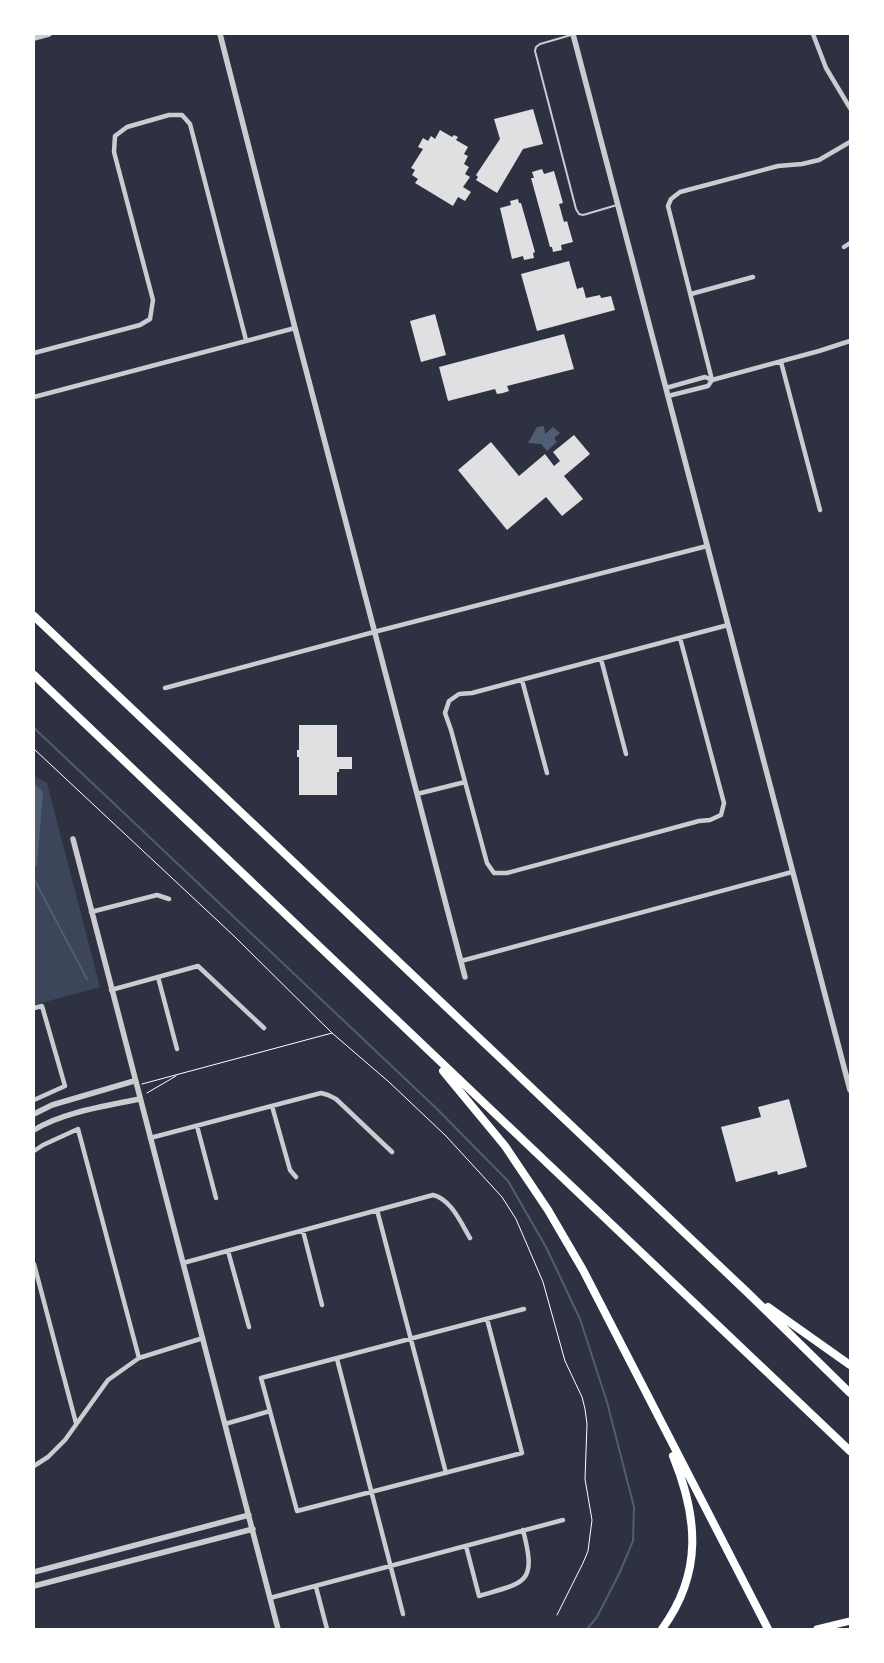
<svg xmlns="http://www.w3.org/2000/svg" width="884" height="1663" viewBox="0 0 884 1663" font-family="'Nunito Sans',sans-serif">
	<rect width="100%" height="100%" fill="#2d3142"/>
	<path fill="#3c4559" d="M34,776L47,783L100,987L34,1005Z"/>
	<path fill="#4f5d75" d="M544,426L545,434L553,427L560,433L554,438L557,442L547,451L541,444L528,443L537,427Z
		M34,783L43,792L37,866L34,867Z"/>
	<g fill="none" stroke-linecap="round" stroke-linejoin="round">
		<path stroke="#4f5d75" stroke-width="2" d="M34,728L435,1107L508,1181L546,1247L580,1319L607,1402L634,1507L633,1541L619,1574L597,1617L587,1629
			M34,879L87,979"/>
	</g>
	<path fill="#e0e0e3" d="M533,109L543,144L523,149L497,193L476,180L478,177L476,175L500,139L494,119Z
		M440,130L452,137L454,135L458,137L456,140L468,147L464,154L468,156L464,164L469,167L465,174L470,177L463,187L471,192L465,201L458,197L453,206L415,183L418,179L412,175L415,170L411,168L423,149L418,147L423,138L428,141L431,136L435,139Z
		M542,169L544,174L554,171L563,203L559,204L564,222L567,221L573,242L561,245L562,250L553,252L552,247H550L531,178H534L532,172Z
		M518,199L519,203H521L535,252L533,253L534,258L524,260L523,256L512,259L500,208L511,205L510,201Z
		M569,261L577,289L583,287L586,298L600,295L601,298L611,296L615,310L537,331L521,274Z
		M435,314L446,355L421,362L410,321Z
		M564,334L574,369L507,386L509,391L503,393L497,394L495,389L448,401L439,367Z
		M574,435L590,454L564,476L583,499L562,516L546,497L507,530L458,470L491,442L519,476L545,454L554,466L560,461L553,452Z
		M299,725H337V757H352V769H339V772H337V795H299V757H297V750H299Z
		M789,1099L807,1167L778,1175L777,1171L736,1182L721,1127L761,1117L758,1107Z"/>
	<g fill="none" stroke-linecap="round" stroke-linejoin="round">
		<path stroke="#fff" stroke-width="1" d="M34,749L234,936L332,1033L142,1084
			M332,1033L389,1082L446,1136L502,1197L516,1219L543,1282L565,1361L582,1397L585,1409L587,1424L585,1479L592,1520L588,1551L583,1563L557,1615
			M147,1093L176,1076"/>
		<path stroke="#caccd0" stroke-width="2" d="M571,35L540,44L536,47L535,51L576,209L579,214L583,215L617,205"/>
		<path stroke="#caccd0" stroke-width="4.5" d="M813,34L826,68L850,108
			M844,247L850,243
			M691,294L753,277
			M34,353L140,325L150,319L153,300L114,152L115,136L127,127L169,115H182L190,124L246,340
			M781,362L820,510
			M712,380L668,206L671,199L680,192L778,166L802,164L819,160L850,142
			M666,388L705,377L712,380L819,351L850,341
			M668,396L708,386L712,380
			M34,397L295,328
			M680,638L724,803L721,815L710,820L699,821L507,873H494L487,863L451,730L445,713L449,701L459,694L472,693L728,625
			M601,659L626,754
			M522,680L547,773
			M165,688L374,632L707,546
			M417,794L465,782
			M91,912L157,895L169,899
			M461,961L792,872
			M158,977L177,1049
			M111,990L198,966L264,1028
			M34,1008L42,1006L65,1086L34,1100
			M272,1106L290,1170L296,1177
			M197,1126L216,1198
			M150,1138L321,1093L328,1095L336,1099L392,1152
			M34,1151L43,1145L78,1129L139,1358
			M377,1210L446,1473
			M303,1231L322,1305
			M228,1251L249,1327
			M183,1263L433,1195C451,1199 461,1223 470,1238
			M34,1264L76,1423
			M487,1319L522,1453L297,1511L261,1378L524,1309
			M337,1359L403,1614
			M225,1424L270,1411
			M34,1466L48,1457L65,1440L108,1380L139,1358L203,1338
			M466,1546L479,1596C526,1582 537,1584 523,1530
			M316,1587L327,1629
			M270,1598L563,1520"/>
		<path stroke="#caccd0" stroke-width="5.5" d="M220,34L295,328L465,977
			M573,34L850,1090
			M34,38L49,34
			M73,839L278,1629
			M34,1114L52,1105L134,1081
			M34,1130C63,1112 106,1106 139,1099
			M34,1572L249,1515
			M34,1586L253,1529"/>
		<path stroke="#fff" stroke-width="7" d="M817,1629L850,1621"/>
		<path stroke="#fff" stroke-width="8" d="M34,616L748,1293L850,1393
			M34,675L850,1451
			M443,1071L505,1146L548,1210L583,1270L768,1629
			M768,1307L850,1365
			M662,1629C703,1573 698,1517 673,1456"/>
	</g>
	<rect width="884" height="1663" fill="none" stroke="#ffffff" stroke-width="70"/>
</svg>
